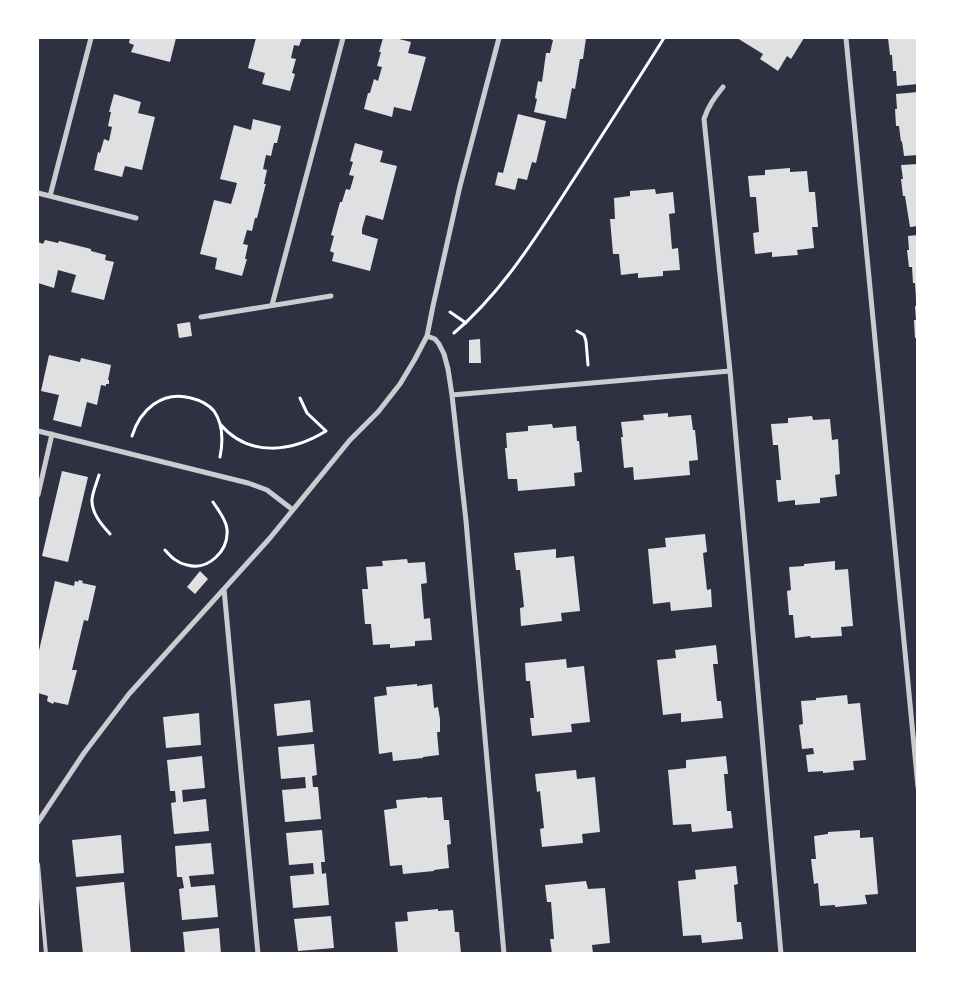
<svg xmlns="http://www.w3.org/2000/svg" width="955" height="991" viewBox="0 0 955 991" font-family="Bitter,serif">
	<rect width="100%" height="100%" fill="#2d3142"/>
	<path fill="#e0e0e3" d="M130,38H176L170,62L131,52L134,45L129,43Z
		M256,38H302L299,46L294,45L291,58L296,59L292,73L295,74L290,91L262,84L265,73L248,68Z
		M383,38H395L411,42L408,53L426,57L411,111L394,107L392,117L364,109L368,93H370L374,79L378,81L382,67L377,66L381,52H379Z
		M552,38H586L583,59H580L575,89L572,88L566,119L534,112L537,99L535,98L538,81L542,82L546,53H550L553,40H551Z
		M737,38H804L791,59L787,56L778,71L760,59L763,54Z
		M888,38H918V84L897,86L896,71H893L892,55H890Z
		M918,92V155L904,156L902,141L901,142L899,126H896L895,109H897L896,94Z
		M114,94L141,102L138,113L155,117L142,170L125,166L122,177L94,170L98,152L100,153L104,139L109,141L112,127L108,126L111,112H109Z
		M518,114L546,121L536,163L532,162L527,180L518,178L515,190L495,185L498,172L503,173Z
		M253,119L281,126L277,143H274L271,156L266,155L263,169L267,170L264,184H266L265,187L257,218H255L252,231L247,230L243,244L248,245L245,259H247L242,276L215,269L217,258L200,254L214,200L231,204L234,194L237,183L220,179L234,125L251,130Z
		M355,143L383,151L380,162L397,166L383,220L366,215L362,229V234L378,239L370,271L332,261L334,253L330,251L334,236L331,235L340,202H342L346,189L350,190L354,176L349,175L353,162L350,161Z
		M918,164V226L910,227L905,196H903L901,179H903L901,165Z
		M790,168V172L807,171L809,192H815L818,227H812L814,248L797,250L798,255L772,257V252L755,254L753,233L759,232L756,197H750L748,176L765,175V170Z
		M655,189L656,194L673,192L675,213L669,214L672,249L678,248L680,270L663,271V276L638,278V273L621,275L619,254H613L610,219H615L614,198L630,196V191Z
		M918,235V299H916L915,283H913L912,267H909L907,250H909L908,236Z
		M45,240L58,243L59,241L91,249V251L106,255L105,260L114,262L104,300L71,292L76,275L58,270L54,288L38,283V242L43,244Z
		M915,306H918V338H915L914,320H916Z
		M190,322L192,336L179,338L177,324Z
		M480,339L481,363H469V340Z
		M49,355L80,362L81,358L111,365L108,380H109V384H106V386L101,385L97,405L87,402L81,427L53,420L59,395L41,391Z
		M668,413V417L691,415L693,430H695L698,460L689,461L690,475L634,480L633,467L624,468L621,437H623L621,422L644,420L643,415Z
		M812,416L813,420L830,419L832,440L838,439L840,474L835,475L837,496L820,498V503L795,505V500L778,502L776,480H781L778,445H773L771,424L788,423V418Z
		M552,424L553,428L576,426L577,441H579L582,472L574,473L575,486L518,491L517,479H508L505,448H507L506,433L528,431V426Z
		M62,471L88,477L68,562L42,556Z
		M705,534L707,552L703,553L707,590L711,589L712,607L671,611L670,602L653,604L648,549L666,547L665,538Z
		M556,549V558L574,556L580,611L561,613L562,621L521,626L520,608L524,607L520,570H516L514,553Z
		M407,559L408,563L425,562L427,583L421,584L424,619L430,618L432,640L415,641V646L390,648V644L373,645L371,624H365L362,589H368L366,567L383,566L382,561Z
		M835,561V570L848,569L853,626L841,627L842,636L811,638L810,636L795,638L793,615H789L787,591L791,590L789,567L804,566V564Z
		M200,571L208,579L195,594L187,587Z
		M79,580L83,581L82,583L96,586L88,621L84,620L72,670H77L68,705L54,702L53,704L47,701L48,696L38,693V655L55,581L74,586L75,581L78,582Z
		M716,645L718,664H713L717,701H721L723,718L681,722V713L663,715L657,660L676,658L675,650Z
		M566,659L567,668L584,666L590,722L571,724L572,732L532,736L530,718H534L530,681H526L525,663Z
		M417,684V686L432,684L434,708L438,707L440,719V732H437L439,755L423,757V758L393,761L392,752L379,754L374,697L387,695L386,687Z
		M847,695L848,704L860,703L866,760L853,761L854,770L823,773V771L808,772L806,755L814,754L813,748L802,749L799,725L803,724L801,701L816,700V698Z
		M310,700L313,732L277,736L274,704Z
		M199,713L201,745L166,748L163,717Z
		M314,744L317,775L312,776L313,787H318L321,819L285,822L282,790L306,788L305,777L281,779L278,747Z
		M202,756L205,788L182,790L183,802L206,799L209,831L174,834L171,803L176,802L175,791H170L167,760Z
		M726,756L728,774H724L727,811H731L733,828L692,832L691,824L673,825L668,770L686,768V760Z
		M576,770L577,779L595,777L600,832L582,834L583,843L542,847L540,829L544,828L540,791L537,792L535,774Z
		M427,797V798L442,797L444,820H449L451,844L447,845L449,868L434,870V871L403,874L402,865L390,866L384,810L397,808L396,800Z
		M322,830L325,862H321L322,874L326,873L329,905L293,908L290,876L314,874L313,863L289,865L286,833Z
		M860,830V838L873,837L878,894L865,895L867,904L835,907V905L820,906L818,883L814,884L811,859H816L814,836L828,834V832Z
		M121,835L124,873L76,877L72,840Z
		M211,843L214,874L189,876L191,887L215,885L218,917L182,920L179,889L184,888L182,877H177L175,846Z
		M736,866L738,884L734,885L737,922H741L743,939L702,943L701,935L683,936L678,881L696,879L695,870Z
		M586,881L588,889L605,888L610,943L592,945L593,953L552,954L550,939H554L551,902H547L545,885Z
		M124,882L131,954H83L76,887Z
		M438,909V911L453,910L455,932H459L461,954H398L395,922L408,921L407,912Z
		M331,916L334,948L298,951L294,919Z
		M219,928L221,954H185L183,932Z"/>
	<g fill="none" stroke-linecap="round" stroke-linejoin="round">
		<path stroke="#fff" stroke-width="3" d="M450,312L466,323
			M577,331L584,335L586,341L588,365
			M454,333C500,294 533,242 566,191C599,140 632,89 664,38
			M300,398L307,413L326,431
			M220,424C249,458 292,452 326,431
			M132,436C140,410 162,390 191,398C199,400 208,404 214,411C223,424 223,442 220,457
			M99,475C97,482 93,491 92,499C91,513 102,525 110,534
			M165,550C171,557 177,563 187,565C208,571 229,551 227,529C226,519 218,510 213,502"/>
		<path stroke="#caccd0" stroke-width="4" d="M38,864L46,954"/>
		<path stroke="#caccd0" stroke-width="5" d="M846,38L918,787
			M723,87C715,97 708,106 704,119L730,371
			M38,193L136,218
			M50,196L91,38
			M272,305L343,38
			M201,317L331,296
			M427,336L435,339L439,344L444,354L448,369L452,395L466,521L504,954
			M452,395L730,371L781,954
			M38,431L248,483L267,490L293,510
			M38,495L52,434
			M224,589L258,954
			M38,822L84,753L129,694L270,538L350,440L378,412L400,384L415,359L427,336L433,306L460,186L499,38"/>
	</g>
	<rect width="955" height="991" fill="none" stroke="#ffffff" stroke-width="78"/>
</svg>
